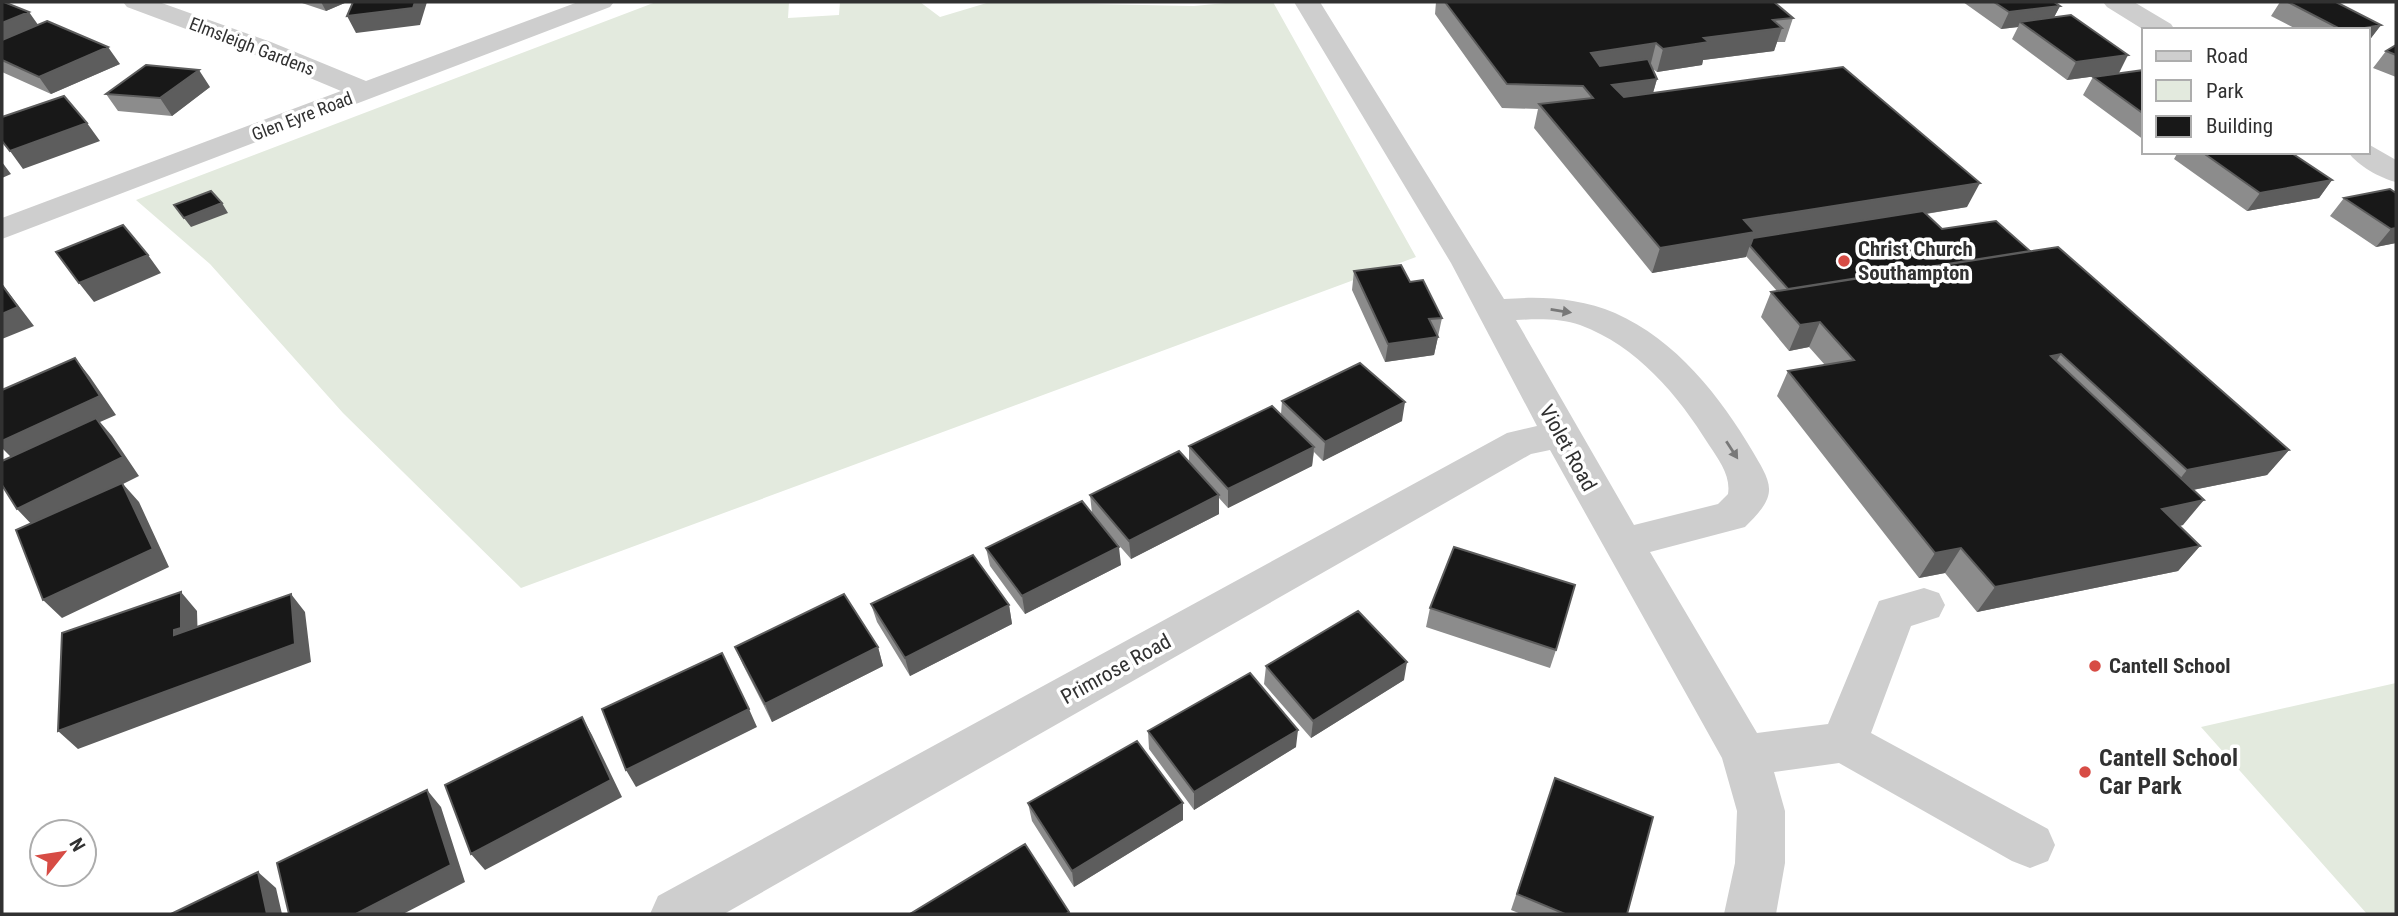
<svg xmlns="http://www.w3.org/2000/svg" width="2398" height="916" viewBox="0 0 2398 916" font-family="'Roboto Condensed',sans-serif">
	<rect width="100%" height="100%" fill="#fff"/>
	<path fill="#e3eade" d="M656,2H789L788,18L839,15L840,2H920L940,17L990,2L1194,6L1236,2H1273L1416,257L521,588L343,413L210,264L136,200Z
		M2396,683V914H2367L2201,727Z"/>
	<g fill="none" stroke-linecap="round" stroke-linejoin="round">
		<path fill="#cecece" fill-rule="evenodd" d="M123,2H159L271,42L366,81L578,2H614L610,7L2,239V218L341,91L253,54L127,7Z
			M1294,2H1320L1504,299C1542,296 1579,298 1615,313C1676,340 1720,396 1753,452C1759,463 1770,478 1769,491C1768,505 1754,518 1745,527L1650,552L1757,733L1828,724L1879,601L1924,588L1939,593L1945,605L1939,617L1911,626L1871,733L2048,829L2055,845L2048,861L2030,868L2012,861L1839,763L1774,772L1785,811V863L1776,914H1724L1735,863L1737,811L1722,758L1550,450L1531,454L724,914H650L658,896L1507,433L1537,426L1451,263ZM1516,320C1536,319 1561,318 1580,325C1637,346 1678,395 1709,445C1719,460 1731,476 1728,494L1718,504L1634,525Z
			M2103,2H2134L2171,24L2175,30H2144L2107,7Z
			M2368,144L2396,160V182C2380,178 2358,166 2348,152H2368Z"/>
	</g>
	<path fill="#8c8c8c" d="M2,2L38,25L120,64L51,94L2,72Z
		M299,2H347L326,11Z
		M1436,2H1774L1793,18L1785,42H1777L1774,51L1703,60L1702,65L1657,72L1653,69L1657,79L1653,93L1967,207L1926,214L1942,229L2030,251L2289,450L2267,475L2193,490L2183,525L2180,526L2200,546L2178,571L1977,612L1945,573L1919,578L1777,396L1788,371L1825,365L1809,347L1789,351L1761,317L1771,292L1777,291L1746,256V257L1652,273L1534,128L1538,109L1502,108L1435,14Z
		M1963,2H2054L2060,6L2054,17L2119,73L2067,80L2012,39L2018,27L2001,29Z
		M2280,2H2336L2381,25L2368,42V30H2298L2271,16Z
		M2396,45V77L2373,68L2386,51Z
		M2144,70V140L2083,95L2093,77Z
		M210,87L172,116L118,111L106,94Z
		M2178,152H2290L2332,180L2319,198L2247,211L2174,159Z
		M2390,189L2396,243L2376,247L2330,216L2344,198Z
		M1354,271L1410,282L1442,318L1434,355L1385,362L1352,290Z
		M1282,401L1402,421L1323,461L1314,452L1312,466L1228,508L1219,498V514L1131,559L1102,526L1121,565L1025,614L990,566L986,548L1092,513L1090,495L1189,462V446L1281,414Z
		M871,604L1009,605L1012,624L910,676L877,622Z
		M1430,608L1556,650L1550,668L1426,627Z
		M735,647H878L883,666L772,722L743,665Z
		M1266,666L1404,680L1311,738L1264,684Z
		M1148,731L1296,747L1194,810L1149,749Z
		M1555,778L1627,914H1521L1511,910Z
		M1028,803H1183V820L1074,887L1032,821Z"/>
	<path fill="#5d5d5d" d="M321,2H347L326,11Z
		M415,2H427L420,25L356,33L347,16Z
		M2060,6L2051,23L2020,22L2018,27L2001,29L2009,12Z
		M29,12L41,29L2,45V23Z
		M2381,25L2368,42V30H2354Z
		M1782,28L1774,51L1703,60L1702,65L1657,72L1663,49L1704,38Z
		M1656,43L1650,67L1585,76L1591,53Z
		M108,47L120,64L51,94L39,77Z
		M2128,55L2119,73L2067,80L2076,62Z
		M199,70L210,87L172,116L160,98Z
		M1657,79L1650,103L1606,108L1612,85Z
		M87,123L100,141L23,169L10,151Z
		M2,162L11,174L2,178Z
		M2332,180L2319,198L2247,211L2260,193Z
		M1980,183L1967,207L1751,242L1746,257L1652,273L1660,248L1744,220Z
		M222,203L228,213L191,227L184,218Z
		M2396,228V243L2376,247L2391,229Z
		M148,255L161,273L94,302L79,283Z
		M2,284L34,326L2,339Z
		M1820,322L1809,347L1789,351L1800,325Z
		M1438,337L1434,355L1385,362L1388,344Z
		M2061,354L2045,379L2051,356Z
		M75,358L90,377L116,415L100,422L112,436L139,476L123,484L139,502L169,567L62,618L43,600L35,528L17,509L15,461L2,448V441Z
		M1405,402L1402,421L1323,461L1325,442Z
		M1314,447L1312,466L1228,508V489Z
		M2289,450L2267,475L2167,495L2187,470Z
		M1219,495V514L1131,559L1129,541Z
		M2204,500L2183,525L2142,534L2162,509Z
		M2200,546L2178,571L1977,612L1995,587Z
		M1119,547L1121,565L1025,614L1022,596Z
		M1961,548L1945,573L1919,578L1935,553Z
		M181,592L197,611L198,646L174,635Z
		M291,594L305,612L311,662L78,749L58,731Z
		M1009,605L1012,624L910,676L905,658Z
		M878,647L883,666L772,722L765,704Z
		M1407,662L1404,680L1311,738L1313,721Z
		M749,709L757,727L636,787L626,770Z
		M582,717L592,735L622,797L485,870L471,854Z
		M1298,730L1296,747L1194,810V792Z
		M427,790L441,807L465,882L403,914H356Z
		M1183,803V820L1074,887L1072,871Z
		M258,872L276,888L282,914H267Z"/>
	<path fill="#181818" stroke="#5d5d5d" stroke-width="2" d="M2,2H4L29,12L2,23Z
		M353,2H415L413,8L347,16Z
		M1445,2H1774L1793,18L1773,20L1782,28L1704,38L1709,42L1663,49L1656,43L1591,53L1600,66L1648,59L1657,79L1612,85L1624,97L1843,67L1980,183L1744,220L1755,232L1660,248L1539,104L1593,98L1583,86L1507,84Z
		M1994,2H2054L2060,6L2009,12Z
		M2288,2H2336L2381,25L2354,30H2342Z
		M2071,15L2128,55L2076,62L2020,22Z
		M47,21L108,47L39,77L2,60V40Z
		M2396,45V55L2386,51Z
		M146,65L199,70L160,98L106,94Z
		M2144,70V114L2093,77Z
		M64,96L87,123L10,151L2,141V117Z
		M2202,152H2290L2332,180L2260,193Z
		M2390,189L2396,193V228L2391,229L2344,198Z
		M211,191L222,203L184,218L174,205Z
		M1923,211L1942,229L1996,221L2030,251L1788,289L1750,246L1753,238Z
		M123,225L148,255L79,283L56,252Z
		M2058,247L2289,450L2187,470L2061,354L2051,356L2204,500L2162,509L2200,546L1995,587L1961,548L1935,553L1788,371L1854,360L1820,322L1800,325L1771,292Z
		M1401,265L1410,282L1423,280L1442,318L1429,319L1438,337L1388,344L1354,271Z
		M2,285L18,307L2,314Z
		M75,358L100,396L2,441V390Z
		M1360,363L1405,402L1325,442L1282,401Z
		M1272,406L1314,447L1228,489L1189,446Z
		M96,418L123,457L17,509L2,485V461Z
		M1179,451L1219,495L1129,541L1090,495Z
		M122,483L153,549L43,600L16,530Z
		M1082,501L1119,547L1022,596L986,548Z
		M1454,547L1575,585L1556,650L1430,608Z
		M973,555L1009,605L905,658L871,604Z
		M181,592V628L174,630V635L291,594L295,644L58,731L62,633Z
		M844,594L878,647L765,704L735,647Z
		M1358,611L1407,662L1313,721L1266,666Z
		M722,653L749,709L626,770L602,709Z
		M1250,673L1298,730L1194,792L1148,731Z
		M582,717L611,780L471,854L445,785Z
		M1137,741L1183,803L1072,871L1028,803Z
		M1555,778L1653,817L1627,914H1565L1517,894Z
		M427,790L451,865L356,914H289L277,863Z
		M1025,844L1069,912L1066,914H910Z
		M258,872L267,914H171Z"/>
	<defs><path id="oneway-solid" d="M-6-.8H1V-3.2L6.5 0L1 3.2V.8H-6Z" transform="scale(1.75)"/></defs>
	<g fill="#787878">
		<use href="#oneway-solid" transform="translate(1561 311) rotate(9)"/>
		<use href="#oneway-solid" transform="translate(1732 450) rotate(57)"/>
	</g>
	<g fill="#d74c45" stroke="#fff" stroke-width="2.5">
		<circle cx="1844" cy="261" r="7"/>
		<circle cx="2095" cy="666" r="7"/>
		<circle cx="2085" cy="772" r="7"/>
	</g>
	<g text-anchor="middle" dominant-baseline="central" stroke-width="7" stroke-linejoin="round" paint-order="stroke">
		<g font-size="18" fill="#313131" stroke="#fff">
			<text transform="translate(252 46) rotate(21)">Elmsleigh Gardens</text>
			<text transform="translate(302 116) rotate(-21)">Glen Eyre Road</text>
		</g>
		<g font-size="21" font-weight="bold" fill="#313131" stroke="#fff" text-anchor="start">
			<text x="1858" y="249">Christ Church<tspan x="1858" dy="24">Southampton</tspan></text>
			<text x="2109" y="666">Cantell School</text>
		</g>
		<g font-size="21" fill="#313131" stroke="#fff">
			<text transform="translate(1568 448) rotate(61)">Violet Road</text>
			<text transform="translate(1116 669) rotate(-29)">Primrose Road</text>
		</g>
		<g font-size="24" font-weight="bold" fill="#313131" stroke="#fff" text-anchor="start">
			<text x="2099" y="758">Cantell School<tspan x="2099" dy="28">Car Park</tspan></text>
		</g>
	</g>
	<rect width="2398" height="916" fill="none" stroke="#313131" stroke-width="7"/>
	<rect x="2142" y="28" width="228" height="126" fill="#ffffff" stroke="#adadad" stroke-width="2"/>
	<rect x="2156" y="51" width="35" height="10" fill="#cecece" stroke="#adadad" stroke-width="2"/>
	<text x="2206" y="63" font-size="21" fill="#313131">Road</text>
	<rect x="2156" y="80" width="35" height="21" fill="#e3eade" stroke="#adadad" stroke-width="2"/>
	<text x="2206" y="98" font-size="21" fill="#313131">Park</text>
	<rect x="2156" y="116" width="35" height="21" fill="#181818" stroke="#adadad" stroke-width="2"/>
	<text x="2206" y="133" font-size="21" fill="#313131">Building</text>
	<g transform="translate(63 853) rotate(60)"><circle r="33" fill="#ffffff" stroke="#adadad" stroke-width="2"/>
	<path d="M0-5L12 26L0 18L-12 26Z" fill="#d74c45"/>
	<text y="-10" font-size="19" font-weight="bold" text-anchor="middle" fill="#313131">N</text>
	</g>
</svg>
